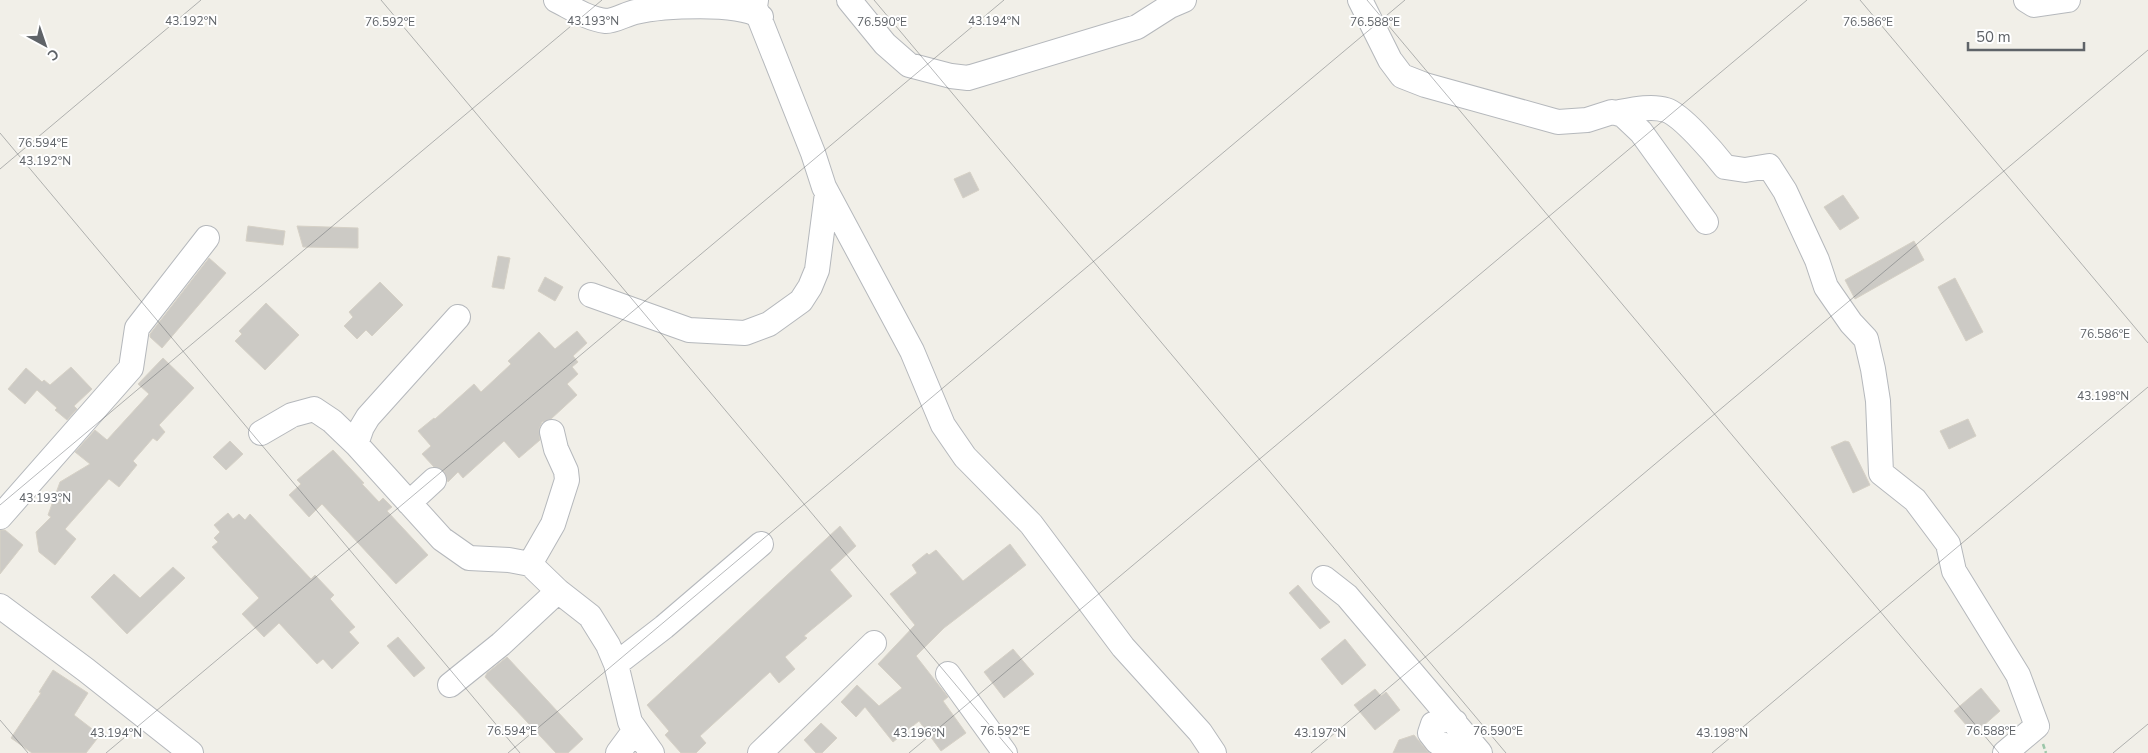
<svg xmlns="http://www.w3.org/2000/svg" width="2148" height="753" viewBox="0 0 2148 753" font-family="'Nunito Sans',sans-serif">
	<rect width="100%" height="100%" fill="#f1efe8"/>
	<path fill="#cccac5" stroke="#d6d1c6" d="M970,172L979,190L963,198L954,179Z
		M1843,195L1859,218L1840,230L1824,207Z
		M248,226L285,231L283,245L246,241Z
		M297,226L358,228V248L303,247Z
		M1914,241L1924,260L1855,299L1845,280Z
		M498,256L510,258L504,289L492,287Z
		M209,258L226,273L162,348L150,337V334Z
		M545,277L563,287L555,301L538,291Z
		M1955,278L1983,332L1966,341L1938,287Z
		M380,282L403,305L372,336L366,330L357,339L344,326L353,317L349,312Z
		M266,303L299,335L265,370L235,341L242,334L239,331Z
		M577,331L587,343L573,356L578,362L572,367L578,374L567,384L577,395L551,419L542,422L539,429L540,440L519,458L504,441L463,478L458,472L448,482L444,471L434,467L422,454L431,446L418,431L434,418L435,419L474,384L481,392L511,364L508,361L539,332L555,349Z
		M163,358L194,388L159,425L165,432L157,441L153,438L133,461L137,465L119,487L109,479L65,529L76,539L55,565L39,552L36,532L51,517L48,515L60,482L90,464L75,452L95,430L107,440L149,394L138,384Z
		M71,367L92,389L74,406L77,409L67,420L55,410L57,408L37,390L25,404L8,389L26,368L42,382L44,380L50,385Z
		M1968,419L1976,436L1949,449L1940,431Z
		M230,441L243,454L226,470L213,457Z
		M1845,441L1849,442L1870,485L1853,493L1831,447Z
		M333,450L364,483L362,484L379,502L383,498L392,507L387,511L428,555L396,584L322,504L309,517L289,495L301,484L297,480Z
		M228,513L233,519L239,514L245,520L250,514L311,579L315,575L334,595L330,599L355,627L349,632L359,643L332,669L323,659L317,664L279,623L264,637L242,614L259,598L212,547L218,542L214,538L220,532L214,525Z
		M840,526L856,546L830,570L852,596L804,636L807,638L785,657L795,669L779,683L770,672L700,736L706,743L696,753H681L665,735L669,731L647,705Z
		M0,530H5L23,545L0,574Z
		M1010,544L1026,565L944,628L916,656L948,697L943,701L966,733L941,751L919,721L893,742L865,707L856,717L841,702L857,685L879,706L902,688L878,664L915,625L890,594L917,573L912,565L927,553L929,555L936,550L963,581Z
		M173,567L185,578L127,634L91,597L114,574L140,598Z
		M1298,585L1330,622L1320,629L1289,593Z
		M398,637L425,668L414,677L387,646Z
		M1345,639L1366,665L1342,685L1321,659Z
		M1013,649L1034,674L1004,698L984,672Z
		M507,657L583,739L568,753H556L485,677L487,673Z
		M53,670L88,693L74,715L100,735L86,753H32L11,738L41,693L39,692Z
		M1981,688L2000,711L1974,734L1954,711Z
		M1375,689L1381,696L1386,692L1400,710L1375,730L1354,705Z
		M821,723L837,738L822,753H816L804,740Z
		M1414,735L1429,753H1393L1399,740Z"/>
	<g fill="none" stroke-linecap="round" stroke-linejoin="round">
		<defs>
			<path id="minor" d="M556,0C572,8 588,19 606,21C615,21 626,14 635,12C661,6 741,1 761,17
				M756,0L755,7L813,153L824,187L912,351L943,425L965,457L1031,524L1123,647L1200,732L1214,753
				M849,0L885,44L909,65L951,76L968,78L1137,27L1170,6L1184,0
				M1360,0L1390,60L1402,76L1425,85L1558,122L1587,120L1612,112L1623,115L1641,132L1706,222
				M2026,0L2034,5L2068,0
				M1615,113C1631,110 1651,105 1666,110C1682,115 1714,153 1725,167L1745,170L1769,166L1785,191L1817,260L1826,287L1851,323L1866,339L1873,369L1878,401L1881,473L1915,500L1948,544L1954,571L2018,675L2037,726L2005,753
				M591,295L689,330L745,333L769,324L801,301L810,287L817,270L827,193
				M261,433L292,415L314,409L332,421L356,444L442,539L469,558L509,560L530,564L558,591L590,616L608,645L616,664L630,722L652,753
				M356,444L362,427L368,417L458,317
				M409,503L434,480
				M0,517L131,368L137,328L207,238
				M530,564L553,524L567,480L566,471L556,449L552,432
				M1324,578L1347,596L1480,753
				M0,606L86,670L191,753
				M616,664L664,627L761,544
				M948,674L1005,753
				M450,685L501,644L558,591
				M1455,722L1445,719L1433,724L1430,733L1437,742L1462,753
				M618,753L635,730
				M760,753L874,643"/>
		</defs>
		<use href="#minor" stroke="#b5b8bc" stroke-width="26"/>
		<path stroke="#9cc7a9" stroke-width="2.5" stroke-dasharray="5 2.5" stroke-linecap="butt" d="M2043,744L2046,753"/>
		<use href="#minor" stroke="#fff" stroke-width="24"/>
	</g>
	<path fill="none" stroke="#5f6368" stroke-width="1" stroke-opacity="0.45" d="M381,0L1013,753M874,0L1506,753M1367,0L1999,753M1860,0L2148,343M0,133L520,753M0,169L201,0M0,505L602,0M0,720L28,753M106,753L1004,0M508,753L1405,0M909,753L1807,0M1311,753L2148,50M1712,753L2148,387M2113,753L2148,724"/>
	<g font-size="12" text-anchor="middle" fill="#5f6368" stroke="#fff" stroke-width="4" stroke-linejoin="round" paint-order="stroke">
		<text x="191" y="25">43.192°N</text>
		<text x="593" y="25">43.193°N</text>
		<text x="994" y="25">43.194°N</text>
		<text x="1868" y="26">76.586°E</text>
		<text x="390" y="26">76.592°E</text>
		<text x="882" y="26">76.590°E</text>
		<text x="1375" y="26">76.588°E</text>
		<text x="43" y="147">76.594°E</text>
		<text x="45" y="165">43.192°N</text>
		<text x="2105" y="338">76.586°E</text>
		<text x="2103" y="400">43.198°N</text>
		<text x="45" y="502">43.193°N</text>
		<text x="512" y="735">76.594°E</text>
		<text x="1005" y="735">76.592°E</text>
		<text x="1498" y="735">76.590°E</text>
		<text x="1991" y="735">76.588°E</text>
		<text x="116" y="737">43.194°N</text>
		<text x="919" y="737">43.196°N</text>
		<text x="1320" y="737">43.197°N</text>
		<text x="1722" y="737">43.198°N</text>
	</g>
	<g transform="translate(45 45) rotate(140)" stroke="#ffffff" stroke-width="4" paint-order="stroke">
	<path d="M0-4L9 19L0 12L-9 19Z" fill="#5f6368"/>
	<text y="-8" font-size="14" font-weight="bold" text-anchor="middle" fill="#5f6368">С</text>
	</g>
	<path d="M1968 42v8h116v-8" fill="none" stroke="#5f6368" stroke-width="2.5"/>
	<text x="1976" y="42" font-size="15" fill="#5f6368" stroke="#ffffff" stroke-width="4" paint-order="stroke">50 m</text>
</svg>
